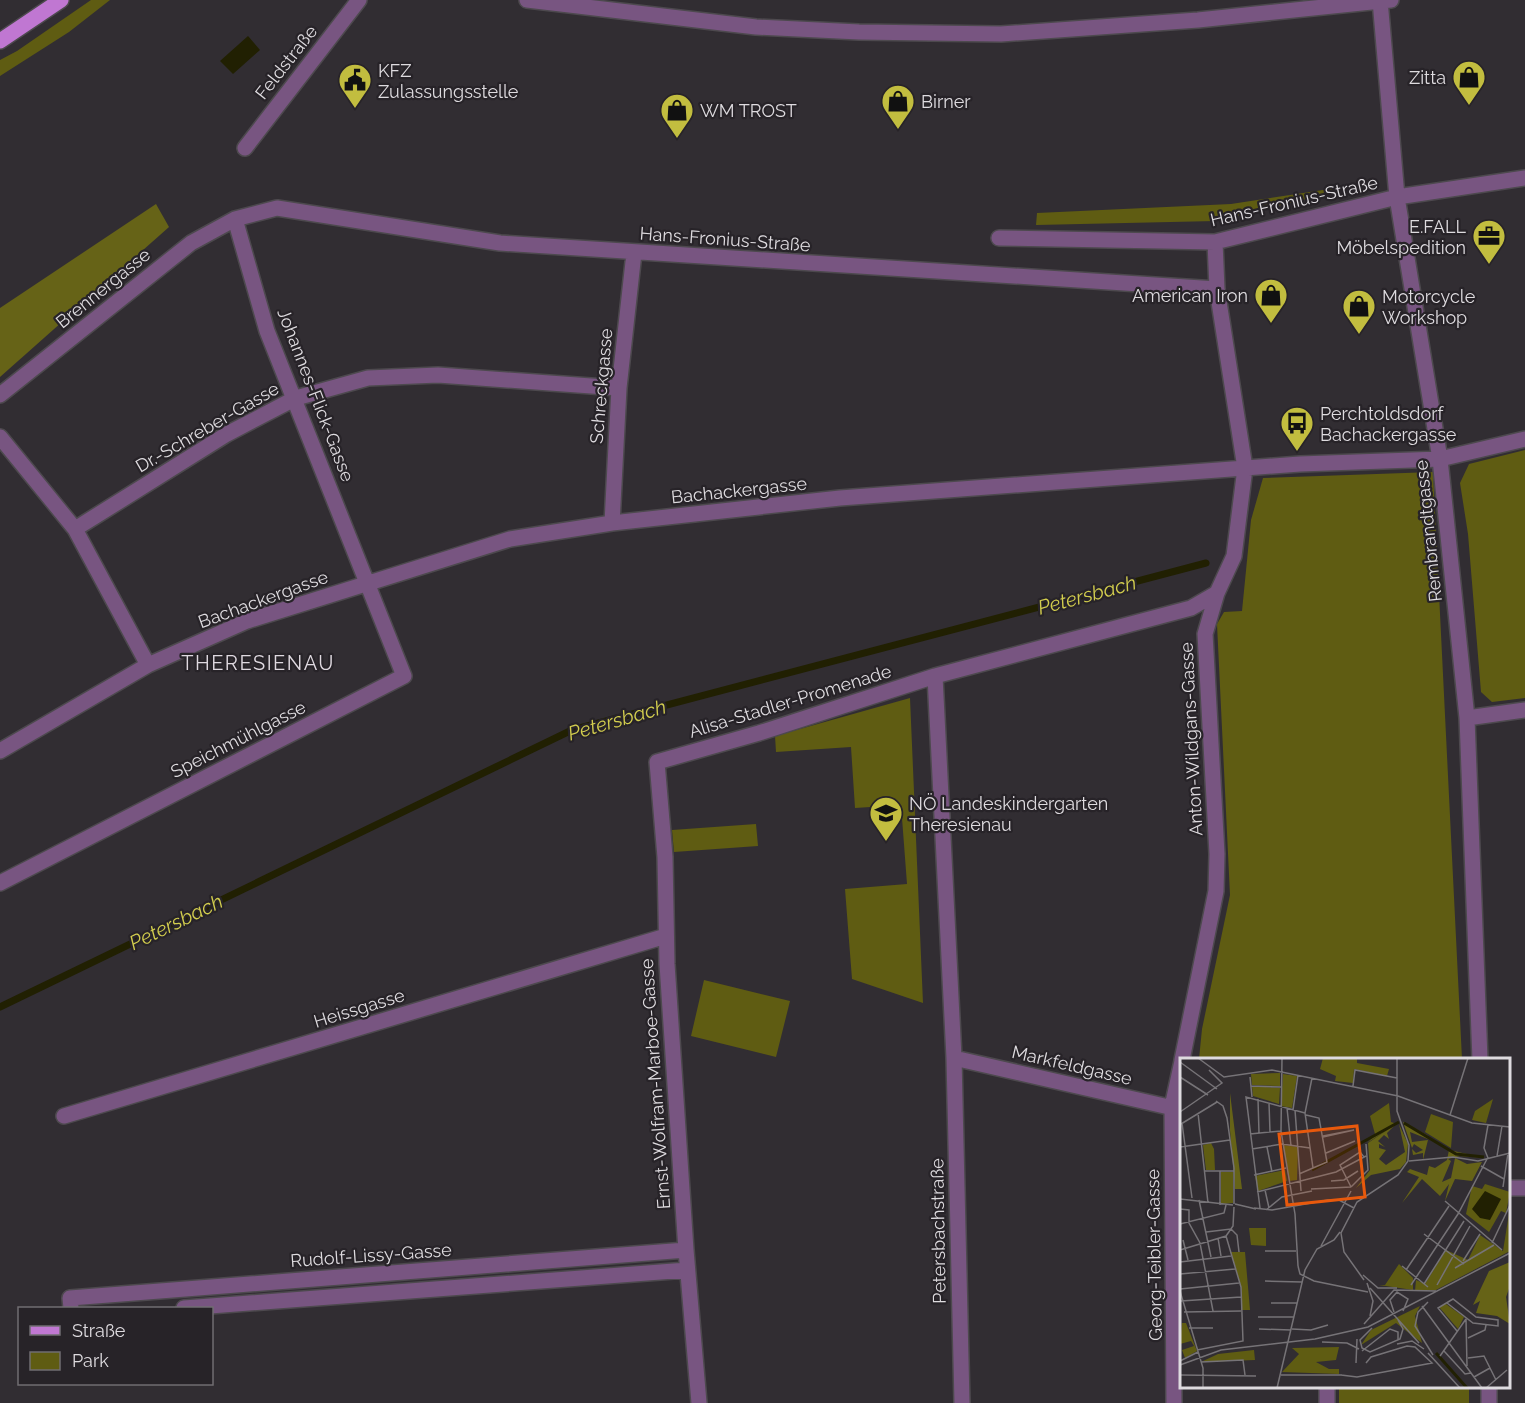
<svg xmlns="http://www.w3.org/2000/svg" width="1525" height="1403" viewBox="0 0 1525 1403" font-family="Raleway,sans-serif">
	<rect width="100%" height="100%" fill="#312d32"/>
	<path fill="#5f5c12" d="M91,0H110L69,32L0,76V60L17,51Z
		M1376,182L1216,221L1036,225L1037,213L1231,204Z
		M1525,450V698L1492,702L1481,692L1468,534L1460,483L1469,464Z
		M1433,472L1462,1059H1199L1202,1029L1230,895L1217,624L1224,612L1242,611L1251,520L1263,478Z
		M910,698L923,1003L852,979L845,889L907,884L901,805L855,808L851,747L776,752L775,736Z
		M756,824L758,846L674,852L672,830Z
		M704,980L790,1001L776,1057L691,1036Z
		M1339,1387H1469V1403H1339Z"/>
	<path fill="#666317" d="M156,204L169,227L0,377V308Z"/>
	<path fill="#212002" d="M248,36L260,50L233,74L220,61Z"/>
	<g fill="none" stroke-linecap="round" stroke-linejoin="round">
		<path stroke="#212002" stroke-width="7" d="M0,1007L572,730L1206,563"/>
		<defs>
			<path id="minor" d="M527,0L756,27L859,32L1001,34L1198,20L1391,0
				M1380,0L1397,197L1440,459L1467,718L1480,1060
				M245,148L359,0
				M999,238L1215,242L1397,197L1525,178
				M0,395L191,243L235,219L277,208L500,243L1217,289
				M0,437L75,529L148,665
				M612,523L619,388L634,253
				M75,529L227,434L296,398L368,378L438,375L619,388
				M1467,718L1525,710
				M0,751L148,665L247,621L510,539L612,523L840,498L1300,464L1440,459L1525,439
				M0,883L404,676L267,331L235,219
				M954,1058L1182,1110
				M1182,1060L1216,891L1217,854L1205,634L1217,593L1234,556L1245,468L1217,289L1215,242
				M64,1116L666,936
				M1508,1188H1525
				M71,1308L70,1298L686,1250
				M184,1308L687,1270
				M1327,1386V1403
				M1489,1386V1403
				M699,1403L686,1250L667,964L665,857L657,762L759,733L935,676
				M962,1403L954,1058L935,676L1191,608L1217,593
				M1174,1403L1172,1107L1182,1061"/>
			<path id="major" d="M0,41L61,0"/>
		</defs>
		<use href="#minor" stroke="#4d494e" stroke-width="18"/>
		<use href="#major" stroke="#4d494e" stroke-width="18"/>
		<use href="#minor" stroke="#785581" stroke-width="15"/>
		<use href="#major" stroke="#c077d2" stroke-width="15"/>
	</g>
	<defs>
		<symbol id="shop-pin" viewBox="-11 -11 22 30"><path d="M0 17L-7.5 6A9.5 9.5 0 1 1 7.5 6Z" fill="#c2bd3f" stroke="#272328"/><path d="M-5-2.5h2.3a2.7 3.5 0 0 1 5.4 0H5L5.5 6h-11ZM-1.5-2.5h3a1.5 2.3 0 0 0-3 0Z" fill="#111"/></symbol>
		<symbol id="civic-pin" viewBox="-11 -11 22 30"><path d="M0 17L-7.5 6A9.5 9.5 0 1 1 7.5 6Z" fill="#c2bd3f" stroke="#272328"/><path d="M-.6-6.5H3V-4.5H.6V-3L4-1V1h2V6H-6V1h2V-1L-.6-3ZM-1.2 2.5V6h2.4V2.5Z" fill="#111"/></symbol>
		<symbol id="office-pin" viewBox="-11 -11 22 30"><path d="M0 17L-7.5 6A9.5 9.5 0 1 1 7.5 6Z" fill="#c2bd3f" stroke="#272328"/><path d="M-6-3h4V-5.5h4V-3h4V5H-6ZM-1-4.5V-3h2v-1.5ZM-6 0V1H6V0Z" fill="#111"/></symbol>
		<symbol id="bus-pin" viewBox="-11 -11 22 30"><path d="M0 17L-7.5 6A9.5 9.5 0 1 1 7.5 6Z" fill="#c2bd3f" stroke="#272328"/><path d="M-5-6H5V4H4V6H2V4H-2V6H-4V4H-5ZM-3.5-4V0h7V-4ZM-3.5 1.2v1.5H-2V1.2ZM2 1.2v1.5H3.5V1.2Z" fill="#111"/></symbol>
		<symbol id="school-pin" viewBox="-11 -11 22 30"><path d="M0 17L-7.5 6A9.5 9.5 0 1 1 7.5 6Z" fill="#c2bd3f" stroke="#272328"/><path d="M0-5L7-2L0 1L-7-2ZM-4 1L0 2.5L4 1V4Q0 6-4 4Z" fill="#111"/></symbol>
	</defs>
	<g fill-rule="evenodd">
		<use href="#shop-pin" x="1450" y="58" width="38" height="52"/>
		<use href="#civic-pin" x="336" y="61" width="38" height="52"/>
		<use href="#shop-pin" x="879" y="82" width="38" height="52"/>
		<use href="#shop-pin" x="658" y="91" width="38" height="52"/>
		<use href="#office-pin" x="1470" y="217" width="38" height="52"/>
		<use href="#shop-pin" x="1252" y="276" width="38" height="52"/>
		<use href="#shop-pin" x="1340" y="287" width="38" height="52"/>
		<use href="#bus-pin" x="1278" y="404" width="38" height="52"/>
		<use href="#school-pin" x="867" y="794" width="38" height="52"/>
	</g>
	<g text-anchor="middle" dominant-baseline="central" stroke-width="4.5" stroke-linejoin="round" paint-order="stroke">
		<g font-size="18" fill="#dedbdf" stroke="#272328">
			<text transform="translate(286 62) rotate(-52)">Feldstraße</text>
			<text transform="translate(1294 201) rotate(-13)">Hans-Fronius-Straße</text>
			<text transform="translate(725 239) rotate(4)">Hans-Fronius-Straße</text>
			<text transform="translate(103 288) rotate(-39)">Brennergasse</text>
			<text transform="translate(601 386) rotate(-85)">Schreckgasse</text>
			<text transform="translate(316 395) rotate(69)">Johannes-Flick-Gasse</text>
			<text transform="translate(207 427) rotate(-30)">Dr.-Schreber-Gasse</text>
			<text transform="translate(739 490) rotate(-6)">Bachackergasse</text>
			<text transform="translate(1428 531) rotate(-96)">Rembrandtgasse</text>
			<text transform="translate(263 599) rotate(-20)">Bachackergasse</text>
			<text transform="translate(790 701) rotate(-17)">Alisa-Stadler-Promenade</text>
			<text transform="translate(238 739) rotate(-27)">Speichmühlgasse</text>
			<text transform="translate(1191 739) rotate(-93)">Anton-Wildgans-Gasse</text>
			<text transform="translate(359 1008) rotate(-17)">Heissgasse</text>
			<text transform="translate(1072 1065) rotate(13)">Markfeldgasse</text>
			<text transform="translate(655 1084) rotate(-94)">Ernst-Wolfram-Marboe-Gasse</text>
			<text transform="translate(938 1231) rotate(-91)">Petersbachstraße</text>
			<text transform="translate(371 1255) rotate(-4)">Rudolf-Lissy-Gasse</text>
			<text transform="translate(1154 1255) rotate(-91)">Georg-Teibler-Gasse</text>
		</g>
		<g font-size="18" fill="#dedbdf" stroke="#272328" text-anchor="start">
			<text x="378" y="70">KFZ<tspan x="378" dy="21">Zulassungsstelle</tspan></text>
			<text x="1446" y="77" text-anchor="end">Zitta</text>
			<text x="921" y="101">Birner</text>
			<text x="700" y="110">WM TROST</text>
			<text x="1466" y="226" text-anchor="end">E.FALL<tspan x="1466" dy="21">Möbelspedition</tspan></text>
			<text x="1248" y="295" text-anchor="end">American Iron</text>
			<text x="1382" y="296">Motorcycle<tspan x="1382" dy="21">Workshop</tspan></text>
			<text x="1320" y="413">Perchtoldsdorf<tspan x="1320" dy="21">Bachackergasse</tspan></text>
			<text x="909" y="803">NÖ Landeskindergarten<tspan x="909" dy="21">Theresienau</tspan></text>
		</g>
		<g font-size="20" font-style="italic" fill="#d3ce4e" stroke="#272328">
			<text transform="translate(1087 595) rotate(-15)">Petersbach</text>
			<text transform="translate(617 720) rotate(-16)">Petersbach</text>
			<text transform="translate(176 922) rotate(-26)">Petersbach</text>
		</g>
		<g font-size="20" letter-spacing="1.5" fill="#dfd9e0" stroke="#272328">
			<text x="258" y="663">THERESIENAU</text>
		</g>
	</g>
	<g transform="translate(1180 1058)">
		<rect width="330" height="330" fill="#312d32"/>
		<path d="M143,0H177V5L209,11L207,18L174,11L173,25L155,23L156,18L140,11ZM100,15V28L72,27L71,16ZM103,16L117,18L112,50L101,48ZM72,28L100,30L99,46L73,38ZM313,41L306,65L292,62L295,53ZM209,45L211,64L217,66L187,85L193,79L185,82L195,76L190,58ZM251,56L273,64L271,90L245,74ZM31,85L34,91L35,112H26L23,87ZM103,87L118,89L117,122L109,123ZM105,112L107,123L78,133L75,118ZM41,114H53V145L41,146ZM305,126L330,134L326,155L321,153L309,174L286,156L292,128L302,131ZM330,149V193L256,232L235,233L236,222L245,226L266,192L288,202L300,177L323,193ZM69,170H86V188L71,187ZM51,194H65L70,252H61V229ZM219,206L233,220V232L199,227H205ZM266,246L284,259L278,271L259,249ZM240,248L235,258L242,285L216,265L181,287L191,272ZM2,265H6L17,293L5,300L2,292L14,288L11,283L0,286ZM159,289L156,302L136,304L149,311H159V316L102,314L119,296L112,290ZM74,292L75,302L21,304L38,296Z" fill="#5f5c12"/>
		<path d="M50,35L62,131H55L50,72ZM223,64L247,77L253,83L230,74L232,84L248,82L243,102V95L233,97L232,91L236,95L243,92L234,86L232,90ZM216,66L207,75L209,81L204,77L198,83L205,89L199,86V90L206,92L199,101L206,107L225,94L219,66L228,86L226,104L220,111L191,117L176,130L190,112L188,85ZM269,92L305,100L280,98L268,101L271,103L262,124L271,120L275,100L287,106L302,104L292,123L275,121L265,143L269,126L260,138L242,121L222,145L239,119L227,114L230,111L247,117L249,108L255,110L267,102ZM330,204V228L326,239L330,266L317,258L296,255L300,243L293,247L309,213Z" fill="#666317"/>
		<path d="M305,133L321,141L310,162L300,160L292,151Z" fill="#212002"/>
		<path fill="none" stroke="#212002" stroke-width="3" d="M224,65L276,96L304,99M132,112L219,64M256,295L287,330"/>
		<path fill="none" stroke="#767377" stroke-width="1.5" d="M18,0L44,19L92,12L218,38L292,65L330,69M102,0L101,73L115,156L118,208M0,4L37,31M0,19L28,37M70,19L72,39M71,28L101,29M173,28L175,12L217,20M78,41L79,75M36,43L43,48L47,60L54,110V146M89,45L90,74M107,50L111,88M113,52L118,17M115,52L121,133M0,54L42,25L29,12M18,55L28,145M126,57L139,60L147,104L133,110M270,57L288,0M2,65L12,140M1,66L37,44M308,67L304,90L308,100M70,76L101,73M143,78L174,72L143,79M0,89L50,82M87,89L92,114M72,91L102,86L130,90M146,95L175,83M317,98L322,68M229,103L273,99L298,103L330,95M301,108L324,121M25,113H54M40,113V147M119,116L133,110L125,55L132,20M74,117L106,110M151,123L164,122L178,113M171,129L160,107L180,94L184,99M171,129L188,112L186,86M323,129L328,95M131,131L171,129M85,132L89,150M77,134L156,114L186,98M0,141L53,147M19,142L31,199M265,143L322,192M55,146L76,151M74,150L92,152L148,142H159L174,150M80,150L66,39L125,55M0,151L9,152V165L20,185L33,253M86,152L102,139L132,133M0,166L44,155L46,147M26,174L51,171L57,177L59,194M244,176L284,206M38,180L41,198M3,182L8,202M312,185L330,147M141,188L171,133M0,192L46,178L53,168L54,149M85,193H116M283,203L300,176M0,204L51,198M118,208L120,216L134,223L188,234M222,208L248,229M275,210L314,187M226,212L269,148M0,216L55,211M183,217L198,230H217M184,222L164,194L161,175L177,144L218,117L228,103L229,87L217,53V0M85,223L122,224M187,225L193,243L190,258M244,226L284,163M231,227L278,156L307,101M257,227L290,168M190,230L239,285M0,231L59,225M0,233L23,310V330M1,243L61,239M248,244L238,254L235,268L253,297M91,245H117M267,245L293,265L318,268V262L296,259L273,241L258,250L277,273M242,248L302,330M4,254L61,253M214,254L210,242L217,234L228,241L223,253M78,259H114M286,261L287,308M184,266L214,232L256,233M9,270H33M192,270L180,282L182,290L190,294L220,281L223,271L218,262M79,271L111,272M112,271L131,272L148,267M288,280L305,272L306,267M142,284L167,285L179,291M217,286L232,283L244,291M17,292L63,283L61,229L46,178M182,293L210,271L218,274V282M264,293L285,316L291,315M248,295L280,330M260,298L286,261M288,300L304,298L316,322M0,303L18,294M21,304L63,302L65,317M176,305L177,281M0,307L41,292L135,281L188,269L330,195M0,317L76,318M101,317H162M161,317L177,319L252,305L235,289L227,288L191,299L186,305M294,319L310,310M97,330L125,212L137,191L154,182L160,174M306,330L327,312"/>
		<path fill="#e8590c" fill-opacity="0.15" stroke="#e8590c" stroke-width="3" d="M177,68L185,139L107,147L99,76Z"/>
		<rect width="330" height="330" fill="none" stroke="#dedbdf" stroke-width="3"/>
	</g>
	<rect x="18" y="1307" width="195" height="78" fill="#272328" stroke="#706d71" stroke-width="1.5"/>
	<rect x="30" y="1326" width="30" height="9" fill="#c077d2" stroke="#706d71" stroke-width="1.5"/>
	<text x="72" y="1337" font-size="18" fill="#dedbdf">Straße</text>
	<rect x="30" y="1352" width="30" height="18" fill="#5f5c12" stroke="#706d71" stroke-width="1.5"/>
	<text x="72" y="1367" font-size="18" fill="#dedbdf">Park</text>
</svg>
